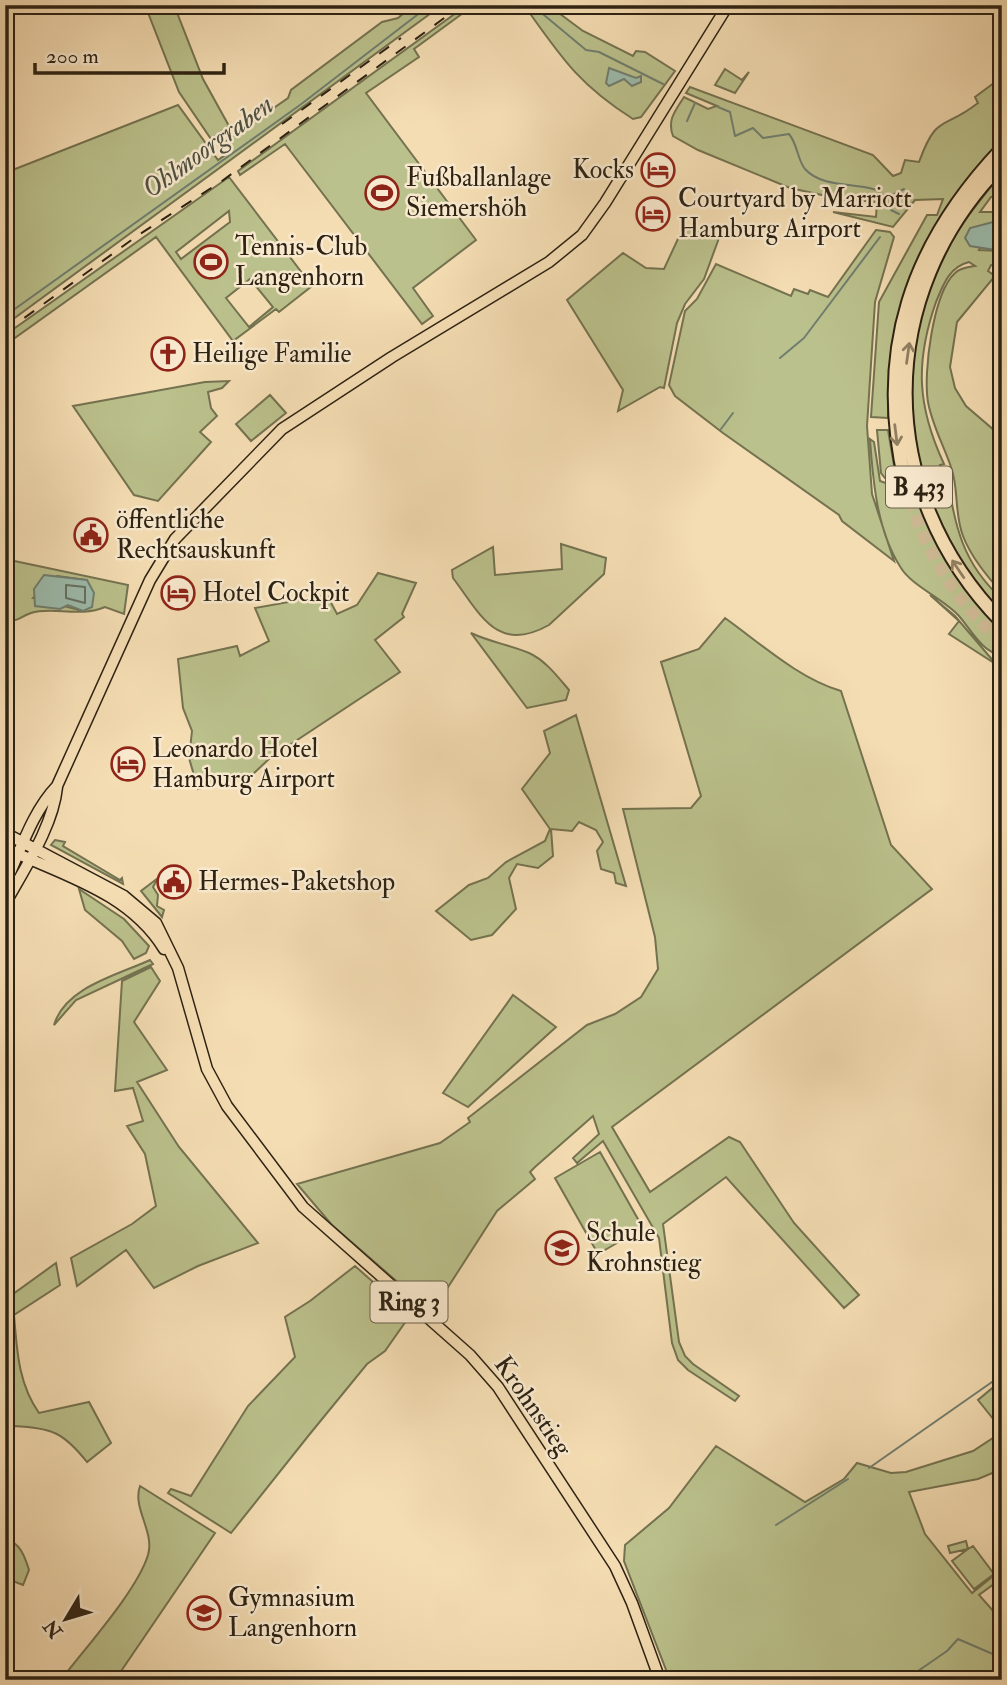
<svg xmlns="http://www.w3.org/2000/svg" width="1007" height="1685" viewBox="0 0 1007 1685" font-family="'IM FELL Double Pica',serif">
	<rect width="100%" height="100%" fill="#f5ddb3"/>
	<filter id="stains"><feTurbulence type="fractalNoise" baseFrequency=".00286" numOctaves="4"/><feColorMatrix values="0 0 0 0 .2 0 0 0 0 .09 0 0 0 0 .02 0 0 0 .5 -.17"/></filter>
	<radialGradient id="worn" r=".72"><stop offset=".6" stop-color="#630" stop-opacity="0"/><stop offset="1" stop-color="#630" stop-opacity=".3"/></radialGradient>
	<path fill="#bbc18c" stroke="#747250" stroke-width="2" fill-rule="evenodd" d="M145,5H174L203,79L229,126L211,139L179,92Z
		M413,5H442L5,325V173L178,105L218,160L225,155L219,146L288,98L291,90L382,22L398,18Z
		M467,5H474L414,49L419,57L366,93L476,240L413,288L433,316L422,324L285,144L240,175L238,171Z
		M524,5H548L583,31L633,56L636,51L645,52L675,71L641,117L633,119C578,84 561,57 524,5Z
		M725,69L742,80L749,72L735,93L715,85Z
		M1002,77V139C923,223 887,302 888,418L871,417L879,302L927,215H937L943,199L915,200L893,227L833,212L876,217L877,202L855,200L854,202L790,188L698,150L673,136C667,120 675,111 684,97L708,109L717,106L686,93L690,87L873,155L893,176L901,173L905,160L919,162C937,113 942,131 978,103L975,97Z
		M1002,173V196L991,197L980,212H1002V224L993,222L979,250L1002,251V267L991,265L988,271L995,276L957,322L950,367L955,388L966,406L1002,437V593C987,576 971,557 963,536C954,513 959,488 951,467C944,446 932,425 928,402C923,373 933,293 955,273C960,268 968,267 975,266L969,262C949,267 943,285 936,302C915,362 917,406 944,464L940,465L941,471L946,470C955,523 960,561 1002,599V614C989,597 973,581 962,564C898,468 894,353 947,251C961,222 982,198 1002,173Z
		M229,177L312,286L279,312L276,309L233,341L156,237L5,345V335ZM229,211L230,222L181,259L176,252ZM250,279L273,307L249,327L226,298Z
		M683,228L719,238L704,279L685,304L677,323L664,388L660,387L618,411L623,390L567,300L623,253L646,268L664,269Z
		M876,230L890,232L894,237L875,302L867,426L872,494L894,561L842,521L839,515L723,433L675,396L669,385L685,311L697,299L716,264L791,296L794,289L808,294L810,290L828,297Z
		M229,381L222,388L208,392L211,408L217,416L200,432L211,442L158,501L134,495L73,406L205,382Z
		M270,395L286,413L251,441L236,424Z
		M877,430H888L896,477L885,478L881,473Z
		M870,439L874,442L880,481L891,485L914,479L960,579L1002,627L1001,654C984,655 969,627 959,616C944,599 912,586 901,568C877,531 873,482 870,439Z
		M561,544L606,558L604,574L549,625C497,654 481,615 453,578L452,570L493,547L495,575L562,569Z
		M5,559L128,585L124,614L105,607C80,618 52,606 31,613C19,617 21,621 5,621ZM57,576L87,580L83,611L33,598Z
		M378,573L416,583L402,614L404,617L375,640L400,672L270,758L253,774L198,789L189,758L192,731L183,708L178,659L237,646L240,656L269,641L255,608L327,595L337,614L357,605Z
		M930,595L955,616L995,663L996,696L994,663L949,634L959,621Z
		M725,618C760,643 799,679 841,691L891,845L932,889L612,1127L650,1192L729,1137L740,1142L794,1223L859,1295L844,1308L726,1177L663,1224L679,1342L685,1356L693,1364L739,1396L735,1401L688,1370L678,1360L672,1343L659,1238L603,1141L577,1163L573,1158L599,1134L593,1116L535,1167L530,1172L535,1179L497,1211L432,1312L332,1225L297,1184L440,1143L470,1122L468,1118L587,1025L615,1014L641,997L658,969L655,937L623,809L691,808L701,796L661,662L699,649Z
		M471,633C490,642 510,645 529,653C545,660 558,677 569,690L566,700L527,708Z
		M576,715L626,886L616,883L614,873L601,869L597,851L603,842L596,830L579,822L572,831L551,829L553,856L538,868L517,864L509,878L516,909L492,935L471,940L436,911L469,885L488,878L506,862L545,841L550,829L522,789L550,753L544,731Z
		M55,840L65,842L63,846L120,880L122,878L123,884L51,845Z
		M158,878L153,887L158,895L157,906L164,910L162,917L141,891Z
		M79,889L124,919L149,946L146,953L134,959L122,941L85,910Z
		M150,960L153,964L76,1000L54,1025C65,987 118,975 150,960Z
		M151,967L160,981L134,1022L167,1070L137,1082L179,1147L258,1243L198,1266L154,1288L126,1250L77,1286L71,1258L132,1224L156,1206L145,1154L127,1126L143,1121L133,1088L115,1091L122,981Z
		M513,995L556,1027L468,1107L443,1093Z
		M600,1152L643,1228L598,1254L555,1178Z
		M56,1263L60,1285L14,1315C17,1350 18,1383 39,1413L89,1402L111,1443L87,1462C63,1432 52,1428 14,1426L5,1432V1421L14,1414L5,1401V1283L13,1294Z
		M355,1266L408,1313L404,1319L406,1321L385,1351L367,1364L309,1435L231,1533L168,1493L171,1489L191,1496L248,1406L295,1357L285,1317L310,1301Z
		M1002,1380V1430L978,1400Z
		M1002,1432V1469L978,1479L909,1492L925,1534L972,1593L1002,1569V1578L979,1595L1002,1621V1680H670L624,1561L625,1545L669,1508L716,1446L805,1502L844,1479L857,1463L891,1473L906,1472L973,1451Z
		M140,1486L215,1533L115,1680H61C85,1648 137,1591 148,1555C155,1532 132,1508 140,1486Z
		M5,1539C20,1542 25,1557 29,1570L23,1585L5,1578Z
		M966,1541L968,1549L973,1546L994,1574L974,1589L952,1561L968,1549L950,1553L948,1546Z"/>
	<path fill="#9cbcad" stroke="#707e6f" stroke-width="2" d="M609,68L636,78L641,76V82L632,86L624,79L609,86L606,83Z
		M993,222L1002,224V251L970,246L965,238L970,228Z
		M44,575L87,580L94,593L92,607L83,611L68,605L60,609L35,606L34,589Z"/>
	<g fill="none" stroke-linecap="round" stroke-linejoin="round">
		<path stroke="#646f60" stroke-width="2" d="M66,585L85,587V603L66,598Z"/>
		<path stroke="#707e6f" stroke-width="2" d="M532,5L586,50L599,52L663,84
			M718,107L730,112L735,136L753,128L763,138L789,134C798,145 797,159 805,169C821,187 852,183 873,189C879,190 882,195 887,198
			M687,121L695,103
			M887,198L904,189
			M891,210L899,214
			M5,316L300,105L430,5
			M780,358L804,338L880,237
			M721,429L733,413
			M999,511L1002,519
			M869,1468L1002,1375
			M776,1525L848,1479
			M905,1680L947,1651L958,1639L1002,1658"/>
		<path stroke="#cdb893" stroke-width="12" stroke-dasharray="12 6" stroke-linecap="butt" d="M905,481C920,541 953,602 1002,641"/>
		<defs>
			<path id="major" d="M5,833L124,896L156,923L178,968L207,1069L227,1106L303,1207L470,1355L498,1387L615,1566L632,1603L660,1680
				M5,848C62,875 129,892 164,949
				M5,884C20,852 32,812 57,786L150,580L175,539L282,429L392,357L549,262L582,235L605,203L728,5
				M5,904C24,869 53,827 57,787"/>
			<path id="highway" d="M1002,164C873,294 874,492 1002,622
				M905,481C875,351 911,245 1002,149"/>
		</defs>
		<use href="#major" stroke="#2d2213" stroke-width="13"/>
		<use href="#highway" stroke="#2d2213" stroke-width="16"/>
		<use href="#major" stroke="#f5ddb3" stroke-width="10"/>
		<use href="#highway" stroke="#f5ddb3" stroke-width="12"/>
		<path stroke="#2d2213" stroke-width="2" stroke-dasharray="12 12" stroke-linecap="butt" d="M282,124L401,38
			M5,332L137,236L222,181L462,5"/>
	</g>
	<defs><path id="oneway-shaft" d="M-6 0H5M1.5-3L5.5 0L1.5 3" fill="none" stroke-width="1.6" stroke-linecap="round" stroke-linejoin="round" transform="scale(1.75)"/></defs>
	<g stroke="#918063">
		<use href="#oneway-shaft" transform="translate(908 353) rotate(-82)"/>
		<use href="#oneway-shaft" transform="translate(896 435) rotate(83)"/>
		<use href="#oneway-shaft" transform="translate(958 569) rotate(-124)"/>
	</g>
	<defs>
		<symbol id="hotel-ring" viewBox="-11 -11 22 22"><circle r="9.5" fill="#f8e9ce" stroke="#8f2418" stroke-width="1.5"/><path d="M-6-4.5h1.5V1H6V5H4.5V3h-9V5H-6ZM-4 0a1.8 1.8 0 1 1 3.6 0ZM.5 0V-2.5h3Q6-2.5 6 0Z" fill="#8f2418"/></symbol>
		<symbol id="stadium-ring" viewBox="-11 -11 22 22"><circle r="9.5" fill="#f8e9ce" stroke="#8f2418" stroke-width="1.5"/><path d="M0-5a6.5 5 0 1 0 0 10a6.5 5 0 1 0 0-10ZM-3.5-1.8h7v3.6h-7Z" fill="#8f2418"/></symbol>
		<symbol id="church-ring" viewBox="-11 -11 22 22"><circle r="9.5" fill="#f8e9ce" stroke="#8f2418" stroke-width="1.5"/><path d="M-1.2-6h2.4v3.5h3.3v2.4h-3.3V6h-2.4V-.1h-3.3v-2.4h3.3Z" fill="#8f2418"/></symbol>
		<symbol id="civic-ring" viewBox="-11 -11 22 22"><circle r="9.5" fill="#f8e9ce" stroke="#8f2418" stroke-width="1.5"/><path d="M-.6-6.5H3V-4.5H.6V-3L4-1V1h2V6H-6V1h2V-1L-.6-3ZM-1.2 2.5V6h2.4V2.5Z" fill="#8f2418"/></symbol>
		<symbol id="school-ring" viewBox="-11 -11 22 22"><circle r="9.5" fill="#f8e9ce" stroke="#8f2418" stroke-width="1.5"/><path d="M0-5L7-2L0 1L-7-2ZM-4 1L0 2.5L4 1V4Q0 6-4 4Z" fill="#8f2418"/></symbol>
	</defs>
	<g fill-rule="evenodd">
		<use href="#hotel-ring" x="639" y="151" width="38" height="38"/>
		<use href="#stadium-ring" x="363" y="174" width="38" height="38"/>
		<use href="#hotel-ring" x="634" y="195" width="38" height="38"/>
		<use href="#stadium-ring" x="192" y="243" width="38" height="38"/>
		<use href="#church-ring" x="149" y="335" width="38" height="38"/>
		<use href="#civic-ring" x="72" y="516" width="38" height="38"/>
		<use href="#hotel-ring" x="159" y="574" width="38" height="38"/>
		<use href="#hotel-ring" x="109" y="745" width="38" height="38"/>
		<use href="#civic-ring" x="155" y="863" width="38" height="38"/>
		<use href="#school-ring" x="543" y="1229" width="38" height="38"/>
		<use href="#school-ring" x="185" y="1594" width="38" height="38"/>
	</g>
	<g text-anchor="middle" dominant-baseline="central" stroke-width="5" stroke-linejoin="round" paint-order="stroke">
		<g fill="#f8e9ce" stroke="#6a5e4b" stroke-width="2">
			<rect x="886" y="466.5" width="66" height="41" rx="5"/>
			<rect x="370.5" y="1281.5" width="77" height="41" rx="5"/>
		</g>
		<g font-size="24" font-weight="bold" fill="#2d2213">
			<text x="919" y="487">B 433</text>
			<text x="409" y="1302">Ring 3</text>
		</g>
		<g font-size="26" fill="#2d2213" stroke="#f8e9ce" text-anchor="start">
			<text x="634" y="170" text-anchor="end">Kocks</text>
			<text x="406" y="178">Fußballanlage<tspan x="406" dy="30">Siemershöh</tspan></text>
			<text x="678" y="199">Courtyard by Marriott<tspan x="678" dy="30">Hamburg Airport</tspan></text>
			<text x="235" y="247">Tennis-Club<tspan x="235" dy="30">Langenhorn</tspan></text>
			<text x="192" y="354">Heilige Familie</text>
			<text x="116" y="520">öffentliche<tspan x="116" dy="30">Rechtsauskunft</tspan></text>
			<text x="202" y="593">Hotel Cockpit</text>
			<text x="152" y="749">Leonardo Hotel<tspan x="152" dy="30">Hamburg Airport</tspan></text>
			<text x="198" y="882">Hermes-Paketshop</text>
			<text x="586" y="1233">Schule<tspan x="586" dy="30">Krohnstieg</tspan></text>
			<text x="228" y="1598">Gymnasium<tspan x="228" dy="30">Langenhorn</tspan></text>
		</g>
		<g font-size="26" fill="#2d2213" stroke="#f8e9ce">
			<text transform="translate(533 1406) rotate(55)">Krohnstieg</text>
		</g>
		<g font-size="28" font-style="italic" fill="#4e5041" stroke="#f8e9ce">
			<text transform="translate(208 147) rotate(-36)">Ohlmoorgraben</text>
		</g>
	</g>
	<rect width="1007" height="1685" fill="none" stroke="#f5ddb3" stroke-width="28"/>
	<rect x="7" y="7" width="993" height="1671" fill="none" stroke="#2d2213" stroke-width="3.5"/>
	<rect x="14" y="14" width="979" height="1657" fill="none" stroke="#2d2213" stroke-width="2"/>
	<g transform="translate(66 1619) rotate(232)" stroke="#f8e9ce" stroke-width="5" paint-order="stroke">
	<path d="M0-5L12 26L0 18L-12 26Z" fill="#2d2213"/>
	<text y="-10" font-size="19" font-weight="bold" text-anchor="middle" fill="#2d2213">N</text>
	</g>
	<path d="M35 63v10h189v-10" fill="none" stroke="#2d2213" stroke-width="3.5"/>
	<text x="46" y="63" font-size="21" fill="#2d2213" stroke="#f8e9ce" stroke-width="5" paint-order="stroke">200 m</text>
	<rect width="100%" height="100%" filter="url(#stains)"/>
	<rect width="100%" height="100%" fill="url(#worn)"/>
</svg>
